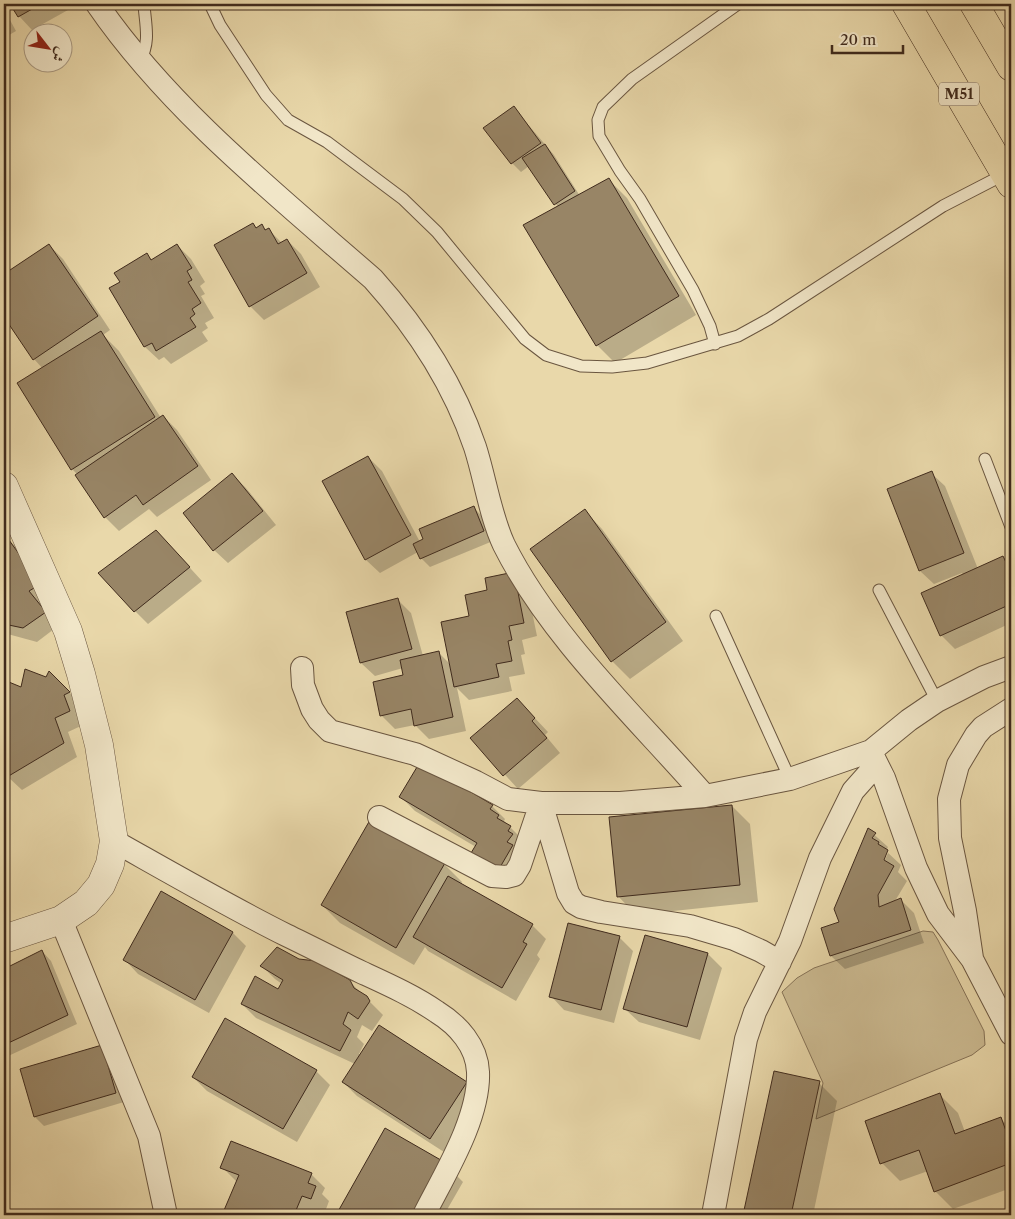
<svg xmlns="http://www.w3.org/2000/svg" width="1015" height="1219" viewBox="0 0 1015 1219" font-family="'Libre Caslon Text',Amiri,serif">
	<rect width="100%" height="100%" fill="#e9d8aa"/>
	<filter id="stains"><feTurbulence type="fractalNoise" baseFrequency=".004" numOctaves="4"/><feColorMatrix values="0 0 0 0 .2 0 0 0 0 .09 0 0 0 0 .02 0 0 0 .5 -.17"/></filter>
	<radialGradient id="worn" r=".72"><stop offset=".6" stop-color="#630" stop-opacity="0"/><stop offset="1" stop-color="#630" stop-opacity=".3"/></radialGradient>
	<path fill="#ccbb92" stroke="#867358" d="M923,931L933,932L938,940L984,1031L985,1045L972,1055L816,1119L823,1083L782,992L797,978L814,968Z"/>
	<path fill="#0003" fill-rule="evenodd" d="M12,4H77V5L32,30L19,16Z
		M4,9L16,31L4,38Z
		M514,108L554,155L580,196L609,180L627,198L696,315L615,363L597,345L558,207L529,166L521,172L512,163Z
		M252,224L257,229L262,226L267,231L269,230L282,243L287,240L301,254L320,287L264,320L250,306Z
		M49,245L63,259L110,330L103,335L119,351L161,418L163,416L177,430L211,480L157,517L149,509L119,531L105,517L78,475L72,469L43,369L34,359L4,314V276Z
		M177,245L191,259L205,282L200,286L205,294L201,296L214,318L205,323L208,328L202,332L208,341L171,364L164,357L159,360L145,347L111,289L121,282L147,255L152,260Z
		M368,457L382,471L420,542L474,508L483,517L493,541L430,567L421,558L418,552L380,573L366,560L324,481Z
		M931,473L945,486L978,569L1003,557L1011,565V623L955,649L941,635L963,575L962,573L934,584L920,571L889,490Z
		M232,474L246,488L276,525L228,563L214,550Z
		M4,493L20,529L5,536L20,551L58,626L37,642L4,633V539L6,538L4,537Z
		M585,511L602,529L683,641L630,679L612,661Z
		M170,546L202,581L148,624L135,611Z
		M527,587L537,636L522,640L525,654L521,655L525,674L509,677L512,691L469,700L457,688L466,731L429,739L415,725L395,729L381,715L405,676L403,668L375,676L361,663L398,600L411,613L423,656L439,653L451,665L470,617L466,596Z
		M50,673L83,706V725L68,732L77,757L22,790L8,777L4,770V681L22,689L47,679Z
		M517,699L548,732L545,735L560,753L518,789L472,738Z
		M401,797L492,806L505,819L504,821L524,841L513,882L476,847L415,811Z
		M732,806L750,824L758,902L636,915L618,896Z
		M869,830L888,847L886,851L901,865L898,872L907,881L895,901L900,899L914,913L924,943L845,969L831,956ZM886,851L888,853L882,866H880Z
		M444,864L462,882L461,885L532,925L546,939L537,955L540,959L516,1001L428,951L425,947L414,965L340,923L322,905Z
		M161,893L233,933L246,946L209,1013L138,974L125,960Z
		M646,936L708,954L722,968L700,1040L639,1022L625,1009Z
		M619,937L633,951L614,1023L564,1010L551,996Z
		M42,951L51,961L77,1024L4,1058V970Z
		M299,960L349,981L383,1015L372,1031L362,1025L357,1037L364,1044L359,1054L467,1083L480,1097L444,1152L357,1096L343,1082L355,1064L256,1018L242,1004L278,990L282,984L275,979L262,966Z
		M101,1047L124,1102L44,1126L35,1117L22,1070Z
		M316,1071L330,1085L297,1142L207,1091L193,1077Z
		M775,1073L819,1083L837,1101L813,1215H745Z
		M940,1095L958,1113L965,1132L1001,1119L1011,1129V1188L953,1209L935,1191L928,1171L900,1181L882,1163Z
		M386,1130L445,1164L463,1182L444,1215H337Z
		M222,1167L311,1174L325,1188L322,1194L329,1201L325,1212L316,1209L313,1215H224L237,1182Z"/>
	<path fill="#988566" stroke="#402b1d" d="M10,4H41L18,17Z
		M514,106L541,143L511,164L483,128Z
		M545,144L575,191L554,205L522,158Z
		M609,178L679,296L596,346L523,225Z
		M253,223L256,228L262,224L265,230L269,228L278,244L287,239L307,273L249,307L214,245Z
		M49,244L98,316L33,360L4,317V274Z
		M177,244L192,268L187,271L192,280L188,282L201,303L192,309L195,314L190,318L196,327L156,351L152,343L144,347L109,288L120,282L114,273L147,253L151,260Z
		M101,331L155,417L71,470L17,383Z
		M163,415L198,466L143,505L136,495L104,518L75,475Z
		M368,456L411,535L365,560L322,481Z
		M932,471L964,553L919,571L887,489Z
		M232,473L263,511L213,551L183,513Z
		M474,506L484,531L420,559L413,544L423,539L419,529Z
		M585,509L666,622L611,662L530,549Z
		M156,530L190,567L134,612L98,573Z
		M6,536L41,584L29,591L46,612L23,628L4,624V537Z
		M1003,556L1011,573V604L940,636L921,593Z
		M514,572L524,623L509,626L512,640L508,641L512,661L496,664L499,677L454,687L441,622L469,616L465,595L487,590L485,578Z
		M398,598L412,649L360,663L346,612Z
		M439,651L453,717L414,726L411,709L380,716L373,682L403,675L400,660Z
		M25,669L46,677L49,671L70,692L64,695L70,711L55,718L64,743L7,777L4,772V748L8,746L4,743V680L21,687Z
		M517,698L535,718L532,721L547,738L503,776L470,738Z
		M420,762L493,805L490,809L499,815L497,818L511,826L508,831L513,834L507,842L513,845L499,869L471,853L477,843L399,797Z
		M732,805L740,885L617,897L609,817Z
		M370,820L445,863L396,948L321,905Z
		M868,828L876,833L872,838L879,842L878,844L888,850L884,860L894,866L878,895L879,907L901,898L911,930L830,956L821,928L839,922L834,909Z
		M448,876L533,924L523,942L527,944L502,988L413,937Z
		M161,891L233,932L195,1000L123,960Z
		M568,923L620,936L601,1010L549,997Z
		M645,935L708,953L687,1027L623,1009Z
		M277,947L299,959L316,961L350,980L354,988L367,996L370,1001L358,1019L348,1012L343,1024L351,1030L340,1051L241,1004L255,976L278,989L283,980L260,966Z
		M42,950L68,1015L4,1045V969Z
		M225,1018L317,1070L283,1129L192,1077Z
		M379,1025L467,1082L430,1139L342,1082Z
		M102,1045L116,1093L34,1117L20,1069Z
		M774,1071L820,1081L791,1215H743Z
		M940,1093L955,1134L1001,1117L1011,1145V1163L934,1192L919,1150L880,1164L865,1121Z
		M385,1128L446,1163L416,1215H336Z
		M231,1141L312,1173L308,1183L316,1186L311,1199L302,1196L294,1215H222L239,1175L220,1168Z"/>
	<g fill="none" stroke-linecap="round" stroke-linejoin="round">
		<defs>
			<path id="service" d="M210,4L220,25L266,95L288,120L327,142L403,199L437,232L525,339L546,355L581,366L612,367L647,363L738,336L769,319L943,206L1005,174
				M140,60C151,42 145,23 144,4
				M715,344L710,326L693,290L640,199L620,171L599,136L598,120L603,107L632,79L738,4
				M985,459L1011,527
				M879,590L937,701
				M716,616L790,779"/>
			<path id="minor" d="M97,4C169,109 278,196 373,279C417,328 454,385 475,447C485,478 490,515 504,545C550,637 637,718 705,796L790,779L871,751L909,720L937,701L984,677L1011,667
				M302,668L303,685L312,709L319,720L330,731L415,754L476,782L508,799L541,803H620L705,796
				M871,752L884,778L916,868L938,914L972,959L1011,1034
				M541,803L568,893L574,903L581,907L601,912L690,926L734,939L761,951L780,962
				M379,817L492,876L506,877L514,875L520,865L541,803
				M114,841C171,873 228,906 286,935C311,947 336,960 361,972C387,984 414,996 437,1012C458,1025 477,1046 478,1072C480,1118 444,1175 424,1215
				M61,920L149,1136L166,1215
				M972,958L965,911L950,838L949,799L958,765L976,735L983,727L1011,709
				M713,1215L746,1039L755,1012L790,941L820,858L853,791L877,764"/>
			<path id="tertiary" d="M4,486L68,631L81,674L99,745L114,841L110,864L101,885L86,903L61,920L4,939"/>
			<path id="motorway" d="M906,4L1011,184
				M974,4L1011,67"/>
		</defs>
		<use href="#service" stroke="#6a5640" stroke-width="13"/>
		<use href="#minor" stroke="#6a5640" stroke-width="24"/>
		<use href="#tertiary" stroke="#6a5640" stroke-width="29"/>
		<use href="#motorway" stroke="#402b1d" stroke-width="29"/>
		<use href="#service" stroke="#f1e6c8" stroke-width="11"/>
		<use href="#minor" stroke="#f1e6c8" stroke-width="22"/>
		<use href="#tertiary" stroke="#f1e6c8" stroke-width="28"/>
		<use href="#motorway" stroke="#e9d8aa" stroke-width="28"/>
	</g>
	<g text-anchor="middle" dominant-baseline="central" stroke-width="4" stroke-linejoin="round" paint-order="stroke">
		<rect fill="#f1e6c8" stroke="#756350" stroke-width="1" x="939" y="82.5" width="40" height="23" rx="4"/>
		<g font-size="14" font-weight="bold" fill="#402b1d">
			<text x="959" y="94">M51</text>
		</g>
	</g>
	<rect width="1015" height="1219" fill="none" stroke="#e9d8aa" stroke-width="20"/>
	<rect x="5" y="5" width="1005" height="1209" fill="none" stroke="#402b1d" stroke-width="2.5"/>
	<rect x="10" y="10" width="995" height="1199" fill="none" stroke="#402b1d"/>
	<g transform="translate(48 48) rotate(121)"><circle r="24" fill="#f1e6c8" stroke="#aa9b84"/>
	<path d="M0-4L9 19L0 12L-9 19Z" fill="#8f2418"/>
	<text y="-8" font-size="14" font-weight="bold" text-anchor="middle" fill="#402b1d">ش</text>
	</g>
	<path d="M832 45v8h71v-8" fill="none" stroke="#402b1d" stroke-width="2.5"/>
	<text x="840" y="45" font-size="15" fill="#402b1d" stroke="#f1e6c8" stroke-width="4" paint-order="stroke">20 m</text>
	<rect width="100%" height="100%" filter="url(#stains)"/>
	<rect width="100%" height="100%" fill="url(#worn)"/>
</svg>
